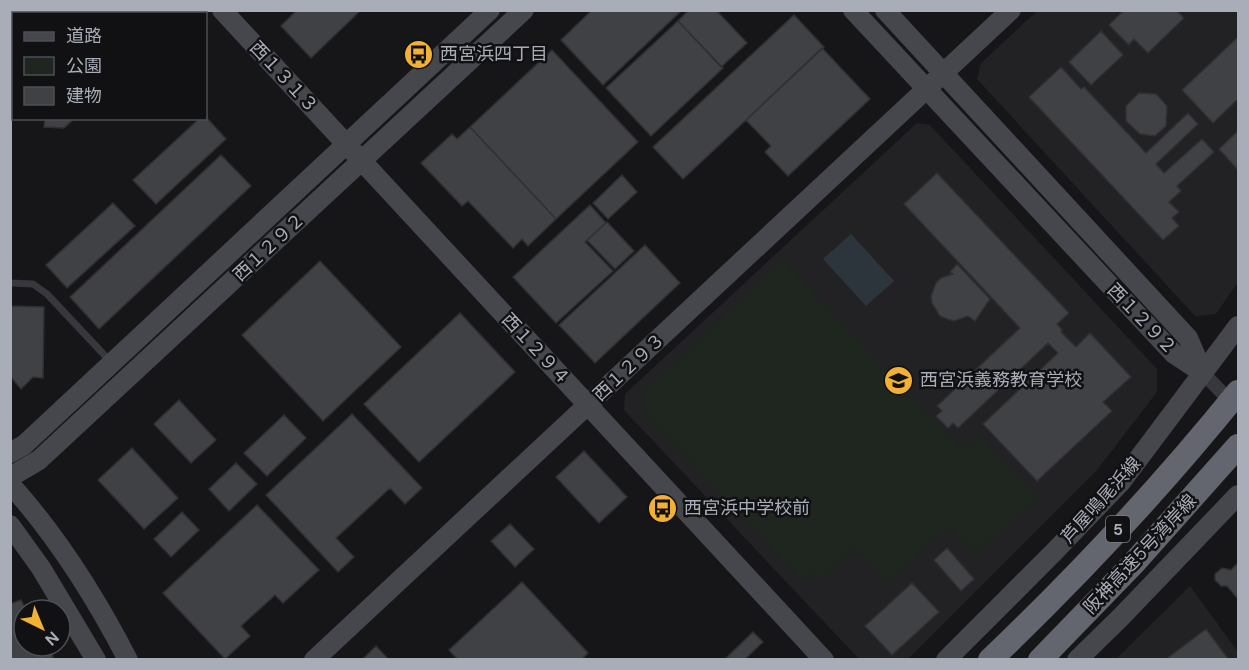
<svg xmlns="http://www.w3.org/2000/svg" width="1249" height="670" viewBox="0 0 1249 670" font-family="'DM Sans','Noto Sans JP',sans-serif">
	<rect width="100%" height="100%" fill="#161618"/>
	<path fill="#222225" d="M1037,11H1238V282L1216,314L1195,316L977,79L981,63Z
		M917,123L930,125L1157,369V392L1097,470L908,659H859L624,410L625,394Z
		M1190,586L1238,652V659L1115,660Z"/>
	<path fill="#1e261f" d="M783,261L963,449L980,435L1038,498L976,555L950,527L889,583L856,548L821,580L814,573L804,582L646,416L644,390Z"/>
	<path fill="#2c353c" d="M851,234L894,281L866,306L823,259Z"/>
	<path fill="#404145" stroke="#303034" stroke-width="1.5" d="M10,10H44L41,14H14V39L10,42Z
		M297,10H361L311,58L281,26Z
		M592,10H682L603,85L561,40Z
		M689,10H716L747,43L721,67L678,21Z
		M1124,10H1180L1178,12L1184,18L1148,53L1134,39L1129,45L1109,25Z
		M794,15L824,47L683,179L653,147Z
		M678,21L723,68L651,136L606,88Z
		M1101,31L1123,55L1091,85L1069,62Z
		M1238,37V99L1213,123L1182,90Z
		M822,48L870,99L788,176L765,152L771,146L746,120Z
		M552,50L638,142L556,219L470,127Z
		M1061,67L1081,89L1084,87L1146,153L1188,113L1198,124L1156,164L1164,173L1202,139L1214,152L1177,186L1181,191L1169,202L1179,212L1172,218L1179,226L1163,240L1029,97Z
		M1139,93L1156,94L1167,106L1166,126L1155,136L1140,134L1126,121V106Z
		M206,117L226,139L156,204L133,180L200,118Z
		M45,118H75L64,128L44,127Z
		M470,127L556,219L528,246L522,239L513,248L468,201L462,206L421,163L452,134L457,139Z
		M1238,131V170L1219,149Z
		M221,155L251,186L99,329L70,297Z
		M937,173L1069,313L1057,324L1062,330L1061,332L1076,347L1090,333L1131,377L1103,402L1112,411L1037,481L983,424L1058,353L1048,343L958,428L953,423L948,428L936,416L942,411L937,406L1020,328L904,204Z
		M622,175L637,192L608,219L593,203Z
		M113,203L135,226L67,288L46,265Z
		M590,205L606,223L585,242L613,271L556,323L513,277Z
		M607,222L634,251L615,269L587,240Z
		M645,245L680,283L595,363L559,325Z
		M320,261L401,347L323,421L242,335Z
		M957,264L990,299L975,321L968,316L954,321L947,319L940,316L932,303L931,296L936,283L941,278L953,274L950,272Z
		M10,306L44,307L43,378L33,377L21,389L10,376Z
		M460,313L515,372L419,462L364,404Z
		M179,400L216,440L191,463L154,424Z
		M352,414L422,488L405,504L390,488L336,538L354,557L338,572L266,495Z
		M284,415L306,438L267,476L244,453Z
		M132,448L178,498L144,529L98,480Z
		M584,451L627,497L599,523L556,477Z
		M236,463L257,484L229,511L209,489Z
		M257,505L319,570L283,603L275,595L241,626L250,636L225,659L163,593Z
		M182,512L199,530L171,557L154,539Z
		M510,524L534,549L515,567L491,541Z
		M947,548L974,579L961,591L934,560Z
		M1238,563V599L1227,586H1221L1215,580V574L1222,568L1231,570Z
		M522,582L588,653L581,660H458L449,650Z
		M912,583L939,612L892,655L865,626Z
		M21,600L26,610H24V646H49L54,660H10V604Z
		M1206,629L1229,660H1165Z
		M753,632L763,642L744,660H724Z
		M376,646L389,660H362Z"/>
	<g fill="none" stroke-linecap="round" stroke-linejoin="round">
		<path stroke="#37383d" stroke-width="7" d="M135,14L139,10
			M10,104L14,98
			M10,283L33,284L47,294L110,361"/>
		<path stroke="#37383d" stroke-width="14" d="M1203,373L1235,406"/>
		<path stroke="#45474d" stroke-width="20" d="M222,10L824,660
			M853,10L1174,354L1203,373
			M885,10L1188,338L1203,373
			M10,453L24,445L490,10
			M10,477L39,460L524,10
			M10,484C57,536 96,598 128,660
			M10,525L41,568L96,660
			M314,660L1011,10
			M946,660L1053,553L1121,482L1238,326
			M1077,660L1121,617L1238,495"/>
		<path stroke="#63666e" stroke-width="24" d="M1040,660L1133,564L1238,446"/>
		<path stroke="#63666e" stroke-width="24" d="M990,660C1078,576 1162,486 1238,392"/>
	</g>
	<defs>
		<symbol id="bus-disc" viewBox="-11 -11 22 22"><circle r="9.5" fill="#f2b134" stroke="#111113"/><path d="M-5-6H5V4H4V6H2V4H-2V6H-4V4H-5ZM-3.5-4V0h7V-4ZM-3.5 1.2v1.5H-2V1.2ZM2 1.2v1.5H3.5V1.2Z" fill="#111"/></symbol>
		<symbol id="school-disc" viewBox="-11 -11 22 22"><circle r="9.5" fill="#f2b134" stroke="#111113"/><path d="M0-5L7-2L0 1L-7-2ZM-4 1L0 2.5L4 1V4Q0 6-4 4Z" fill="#111"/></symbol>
	</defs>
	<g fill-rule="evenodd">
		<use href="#bus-disc" x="402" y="38" width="33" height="33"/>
		<use href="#school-disc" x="882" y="364" width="33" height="33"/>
		<use href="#bus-disc" x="646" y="492" width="33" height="33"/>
	</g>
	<g text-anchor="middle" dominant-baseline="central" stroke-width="5" stroke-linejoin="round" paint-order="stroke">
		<rect fill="#111113" stroke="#7b7e86" stroke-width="1.5" x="1106" y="516" width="24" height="26" rx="4.5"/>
		<g font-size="16" font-weight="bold" fill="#a8adb8">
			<text x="1118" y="529">5</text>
		</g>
		<g font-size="18" fill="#a8adb8" stroke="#111113" text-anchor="start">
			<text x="440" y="54">西宮浜四丁目</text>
			<text x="920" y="380">西宮浜義務教育学校</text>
			<text x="684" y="508">西宮浜中学校前</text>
		</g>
		<g font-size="18" fill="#a8adb8" stroke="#111113">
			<text transform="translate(284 77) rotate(47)">西１３１３</text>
			<text transform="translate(269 247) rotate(-43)">西１２９２</text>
			<text transform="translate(1142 319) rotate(46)">西１２９２</text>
			<text transform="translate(536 349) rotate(47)">西１２９４</text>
			<text transform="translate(629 367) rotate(-43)">西１２９３</text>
			<text transform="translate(1101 500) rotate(-48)">芦屋鳴尾浜線</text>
			<text transform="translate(1140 554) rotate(-47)">阪神高速5号湾岸線</text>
		</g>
	</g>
	<rect width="1249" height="670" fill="none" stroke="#a8adb8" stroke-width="24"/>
	<rect x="12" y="12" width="195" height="108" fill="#111113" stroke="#4d4f55" stroke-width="1.5"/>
	<rect x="24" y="32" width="30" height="9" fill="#45474d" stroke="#4d4f55" stroke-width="1.5"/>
	<text x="66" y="42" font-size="18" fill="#a8adb8">道路</text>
	<rect x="24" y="57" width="30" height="18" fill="#1e261f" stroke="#4d4f55" stroke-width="1.5"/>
	<text x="66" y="72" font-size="18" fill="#a8adb8">公園</text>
	<rect x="24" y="87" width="30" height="18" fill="#404145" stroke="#4d4f55" stroke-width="1.5"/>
	<text x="66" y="102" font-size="18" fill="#a8adb8">建物</text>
	<g transform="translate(42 628) rotate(137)"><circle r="28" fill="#111113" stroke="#4d4f55" stroke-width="1.5"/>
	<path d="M0-4.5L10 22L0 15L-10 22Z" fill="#f2b134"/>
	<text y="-9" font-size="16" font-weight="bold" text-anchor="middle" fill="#a8adb8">N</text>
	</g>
</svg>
